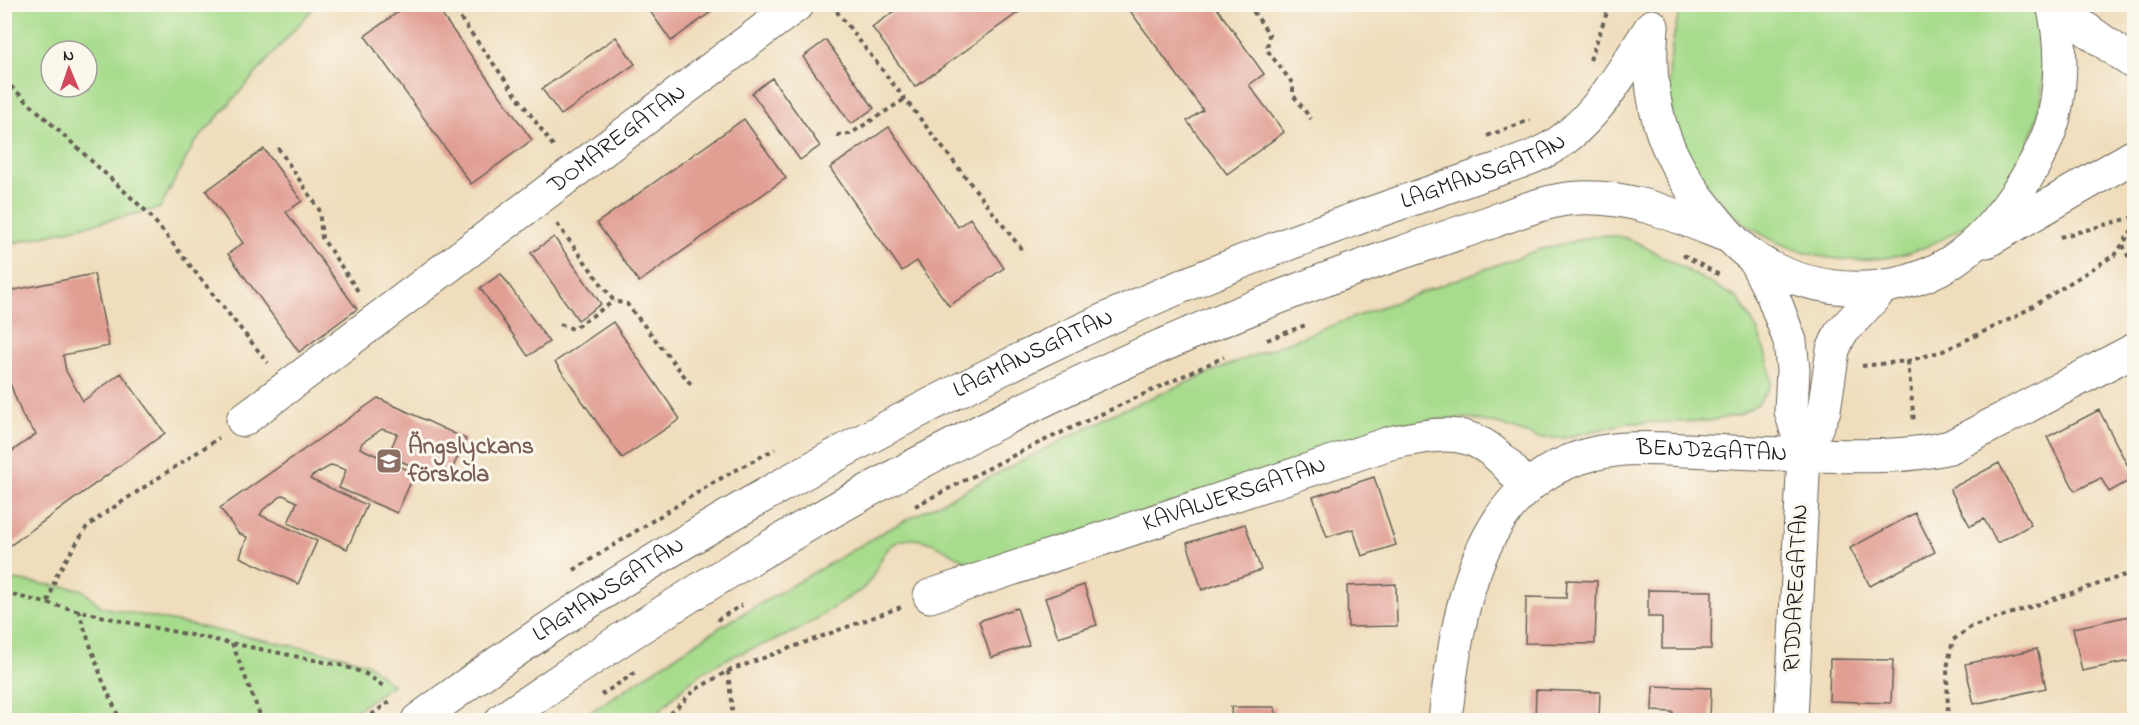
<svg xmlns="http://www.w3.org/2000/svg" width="2139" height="725" viewBox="0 0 2139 725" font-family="'Indie Flower',sans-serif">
	<rect width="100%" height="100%" fill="#fbf7ec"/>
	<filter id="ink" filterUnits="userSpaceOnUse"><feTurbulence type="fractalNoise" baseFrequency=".0167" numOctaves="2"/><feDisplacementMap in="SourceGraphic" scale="12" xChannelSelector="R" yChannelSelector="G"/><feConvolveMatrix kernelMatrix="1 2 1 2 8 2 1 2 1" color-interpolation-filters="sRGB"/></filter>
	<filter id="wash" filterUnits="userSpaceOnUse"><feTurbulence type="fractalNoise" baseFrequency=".008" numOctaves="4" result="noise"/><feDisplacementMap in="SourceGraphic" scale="24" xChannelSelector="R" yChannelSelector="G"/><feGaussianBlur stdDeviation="1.35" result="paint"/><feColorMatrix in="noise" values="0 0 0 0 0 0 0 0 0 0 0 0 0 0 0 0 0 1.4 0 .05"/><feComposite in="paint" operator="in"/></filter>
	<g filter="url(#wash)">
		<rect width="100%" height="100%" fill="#efddbc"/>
		<path fill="#a7dc8c" stroke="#627c54" stroke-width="1.5" fill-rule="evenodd" d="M2031,4C2048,42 2047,100 2031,137C2020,166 2005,192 1983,213C1976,220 1965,225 1956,231C1877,283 1768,263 1709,189C1692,167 1676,140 1672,112C1665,72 1672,42 1681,5Z
			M4,5L5,4L316,5L194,144L160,208L5,245ZM51,51H87V87H51Z
			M1599,235L1622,237L1636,242L1737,298L1741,303L1758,331L1770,368L1771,385L1758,404L1739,415L1709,421L1628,423L1563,438H1538L1501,425L1468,418L1433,420L975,565C951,557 931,534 904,540C877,545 880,579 858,592C837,604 817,620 796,631C767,645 735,652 708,669C686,682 668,703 650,720H578L722,626L887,530L1115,413L1226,366L1381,307L1538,250Z
			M5,579L81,589L102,607L343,656L368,664L392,685L343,720H5Z"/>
		<g id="blocks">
			<path fill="#e19f94" d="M409,4H434L532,140L471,184L365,36Z
				M645,4H722L671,41Z
				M905,4H1030L915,87L872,27Z
				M1125,4H1214L1264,74L1249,85L1284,132L1227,174L1187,121L1203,110Z
				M616,37L635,64L561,115L542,89Z
				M826,40L874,108L851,124L803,57Z
				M772,78L820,146L800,160L752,93Z
				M744,119L786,178L639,282L597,223Z
				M889,127L958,227L970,218L1004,268L949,306L917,261L902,271L830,168Z
				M264,149L302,201L286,212L357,309L299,352L228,254L243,243L206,191Z
				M554,237L601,304L578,320L531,253Z
				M94,274L109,346L63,355L66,371L83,401L121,373L165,433L4,550V457L36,434L23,417L4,368V292Z
				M501,274L549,342L528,356L480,288Z
				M613,322L680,419L622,458L555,362Z
				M378,398L466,439L447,480L388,456L397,434L382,429L362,443L360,448L415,473L397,513L339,488L346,470L332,465L312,476L310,479L367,505L347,549L288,523L297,502L283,495L263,510L260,515L317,541L298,584L240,557L247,537L238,533L220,508Z
				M2099,410L2134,478L2109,492L2101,478L2075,491L2047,437Z
				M1999,463L2031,525L1997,543L1984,519L1970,526L1950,489Z
				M1374,477L1396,545L1362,556L1353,529L1327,537L1313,497Z
				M1915,513L1935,552L1870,586L1850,548Z
				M1245,524L1261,570L1202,590L1187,543Z
				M1567,580L1597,581L1595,644L1525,643L1526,597L1566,598Z
				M1396,584L1397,626L1348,627L1347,586Z
				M1084,585L1097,625L1058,637L1045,598Z
				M1648,590L1712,591L1711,649H1662V617H1648Z
				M1017,608L1029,645L991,658L979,621Z
				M2134,615V660L2082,671L2073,628Z
				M2037,649L2046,688L1974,704L1965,664Z
				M1830,659L1893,660L1891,703L1829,701Z
				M1653,686L1711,688L1710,720H1672L1673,712L1652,711Z
				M1536,690L1600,692L1599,720H1535Z
				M1231,707H1275L1276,720H1232Z"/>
		</g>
	</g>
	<g filter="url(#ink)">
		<use href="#blocks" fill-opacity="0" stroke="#666054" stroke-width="1.5"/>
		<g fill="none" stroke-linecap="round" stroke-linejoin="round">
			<defs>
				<g id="minor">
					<path d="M1753,257L1773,296L1790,341L1793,370L1791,411L1804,455L1791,720"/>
					<path id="s1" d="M243,420L798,4"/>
					<path d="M1804,455L1824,410L1833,350L1840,334L1884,286"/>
					<path id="s2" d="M930,596L1390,443C1460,428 1481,430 1526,487"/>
					<path id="s3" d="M1445,720C1458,609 1477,466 1615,450C1639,447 1663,449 1687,450C1730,452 1772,454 1814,455C1861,456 1905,458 1950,447L2134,350"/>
				</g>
				<g id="major">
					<path d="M2053,6L2134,63"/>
					<path d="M1652,28C1646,99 1661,153 1707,209C1721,226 1735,245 1754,258C1815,298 1903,300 1962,254C1985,237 2003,213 2019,190C2033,168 2048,142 2054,117C2062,79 2062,42 2053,4"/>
					<path d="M1987,241L2134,156"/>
					<path id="s4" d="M418,720C611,577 820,457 1036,352C1142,300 1252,256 1363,216C1401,203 1440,189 1478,176C1506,166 1540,158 1564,139C1602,110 1626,65 1652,26"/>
					<path d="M502,720C779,526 1082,361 1403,252C1434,242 1464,231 1494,221C1521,211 1550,199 1579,198C1636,196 1679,217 1730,237"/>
				</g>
			</defs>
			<use href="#minor" stroke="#666054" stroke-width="35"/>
			<use href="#major" stroke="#666054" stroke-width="35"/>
			<path stroke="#666054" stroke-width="4" stroke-dasharray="4.5 4.5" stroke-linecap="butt" d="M450,4L554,147
				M831,4L1023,251
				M1248,4L1269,34L1267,50L1293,84V95L1311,119
				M1590,60L1610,4
				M4,80L149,214L268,363
				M837,135L850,134L905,99
				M1487,136L1530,120
				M278,148L319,209L322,238L360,294
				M557,224L614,301L627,304L693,387
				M2060,237L2134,217
				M2123,245L2134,269
				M1683,255L1721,276
				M560,324L573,329L614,301
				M1267,340L1308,324
				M1908,361L1914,423
				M1862,366L1908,361L1943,351L2017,316L2116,254L2134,227
				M915,506L1026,449L1224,357
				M574,570L716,481L775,449
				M4,593L126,622L344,666L366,674L386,688
				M48,602L57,574L86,528L105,513L219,438
				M78,610L102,679L120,720
				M717,620L742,605
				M232,643L262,720
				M728,671L733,720
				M601,695L638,671
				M364,720L392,700
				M664,720L695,690L728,671L901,607
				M1948,720L1947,668L1953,640L1971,627L2134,572"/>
			<use href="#minor" stroke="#fff" stroke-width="33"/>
			<use href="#major" stroke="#fff" stroke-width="33"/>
		</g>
	</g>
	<defs>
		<symbol id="school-square" viewBox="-11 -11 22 22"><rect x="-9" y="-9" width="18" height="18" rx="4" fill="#8d6e63" stroke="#fbf7ec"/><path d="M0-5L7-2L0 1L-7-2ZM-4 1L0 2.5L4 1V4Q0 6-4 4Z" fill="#fff"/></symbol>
	</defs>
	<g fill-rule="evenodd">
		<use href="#school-square" x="374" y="446" width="30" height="30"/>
	</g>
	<g text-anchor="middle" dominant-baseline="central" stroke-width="6" stroke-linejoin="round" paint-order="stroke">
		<g font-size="24" fill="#1c1c1c" stroke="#fbf7ec">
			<text stroke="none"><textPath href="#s1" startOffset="468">DOMAREGATAN</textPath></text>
			<text stroke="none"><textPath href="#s4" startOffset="1203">LAGMANSGATAN</textPath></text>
			<text stroke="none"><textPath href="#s4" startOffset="717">LAGMANSGATAN</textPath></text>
			<text stroke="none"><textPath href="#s3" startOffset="446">BENDZGATAN</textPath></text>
			<text stroke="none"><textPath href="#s2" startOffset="321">KAVALJERSGATAN</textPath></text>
			<text transform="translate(1797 588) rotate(-87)">RIDDAREGATAN</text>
			<text stroke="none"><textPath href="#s4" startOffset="231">LAGMANSGATAN</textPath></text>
		</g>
		<g font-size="24" font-weight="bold" fill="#785e54" stroke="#fbf7ec" text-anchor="start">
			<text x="408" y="447">Ängslyckans<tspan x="408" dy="28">förskola</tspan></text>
		</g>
	</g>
	<rect width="2139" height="725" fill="none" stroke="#fbf7ec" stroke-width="24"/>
	<g transform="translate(69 69) rotate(358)"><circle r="28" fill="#fbf7ec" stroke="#a29f99" stroke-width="1.5"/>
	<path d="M0-4.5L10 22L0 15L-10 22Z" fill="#d1495b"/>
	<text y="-9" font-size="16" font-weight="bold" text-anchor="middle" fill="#1c1c1c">N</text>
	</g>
</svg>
